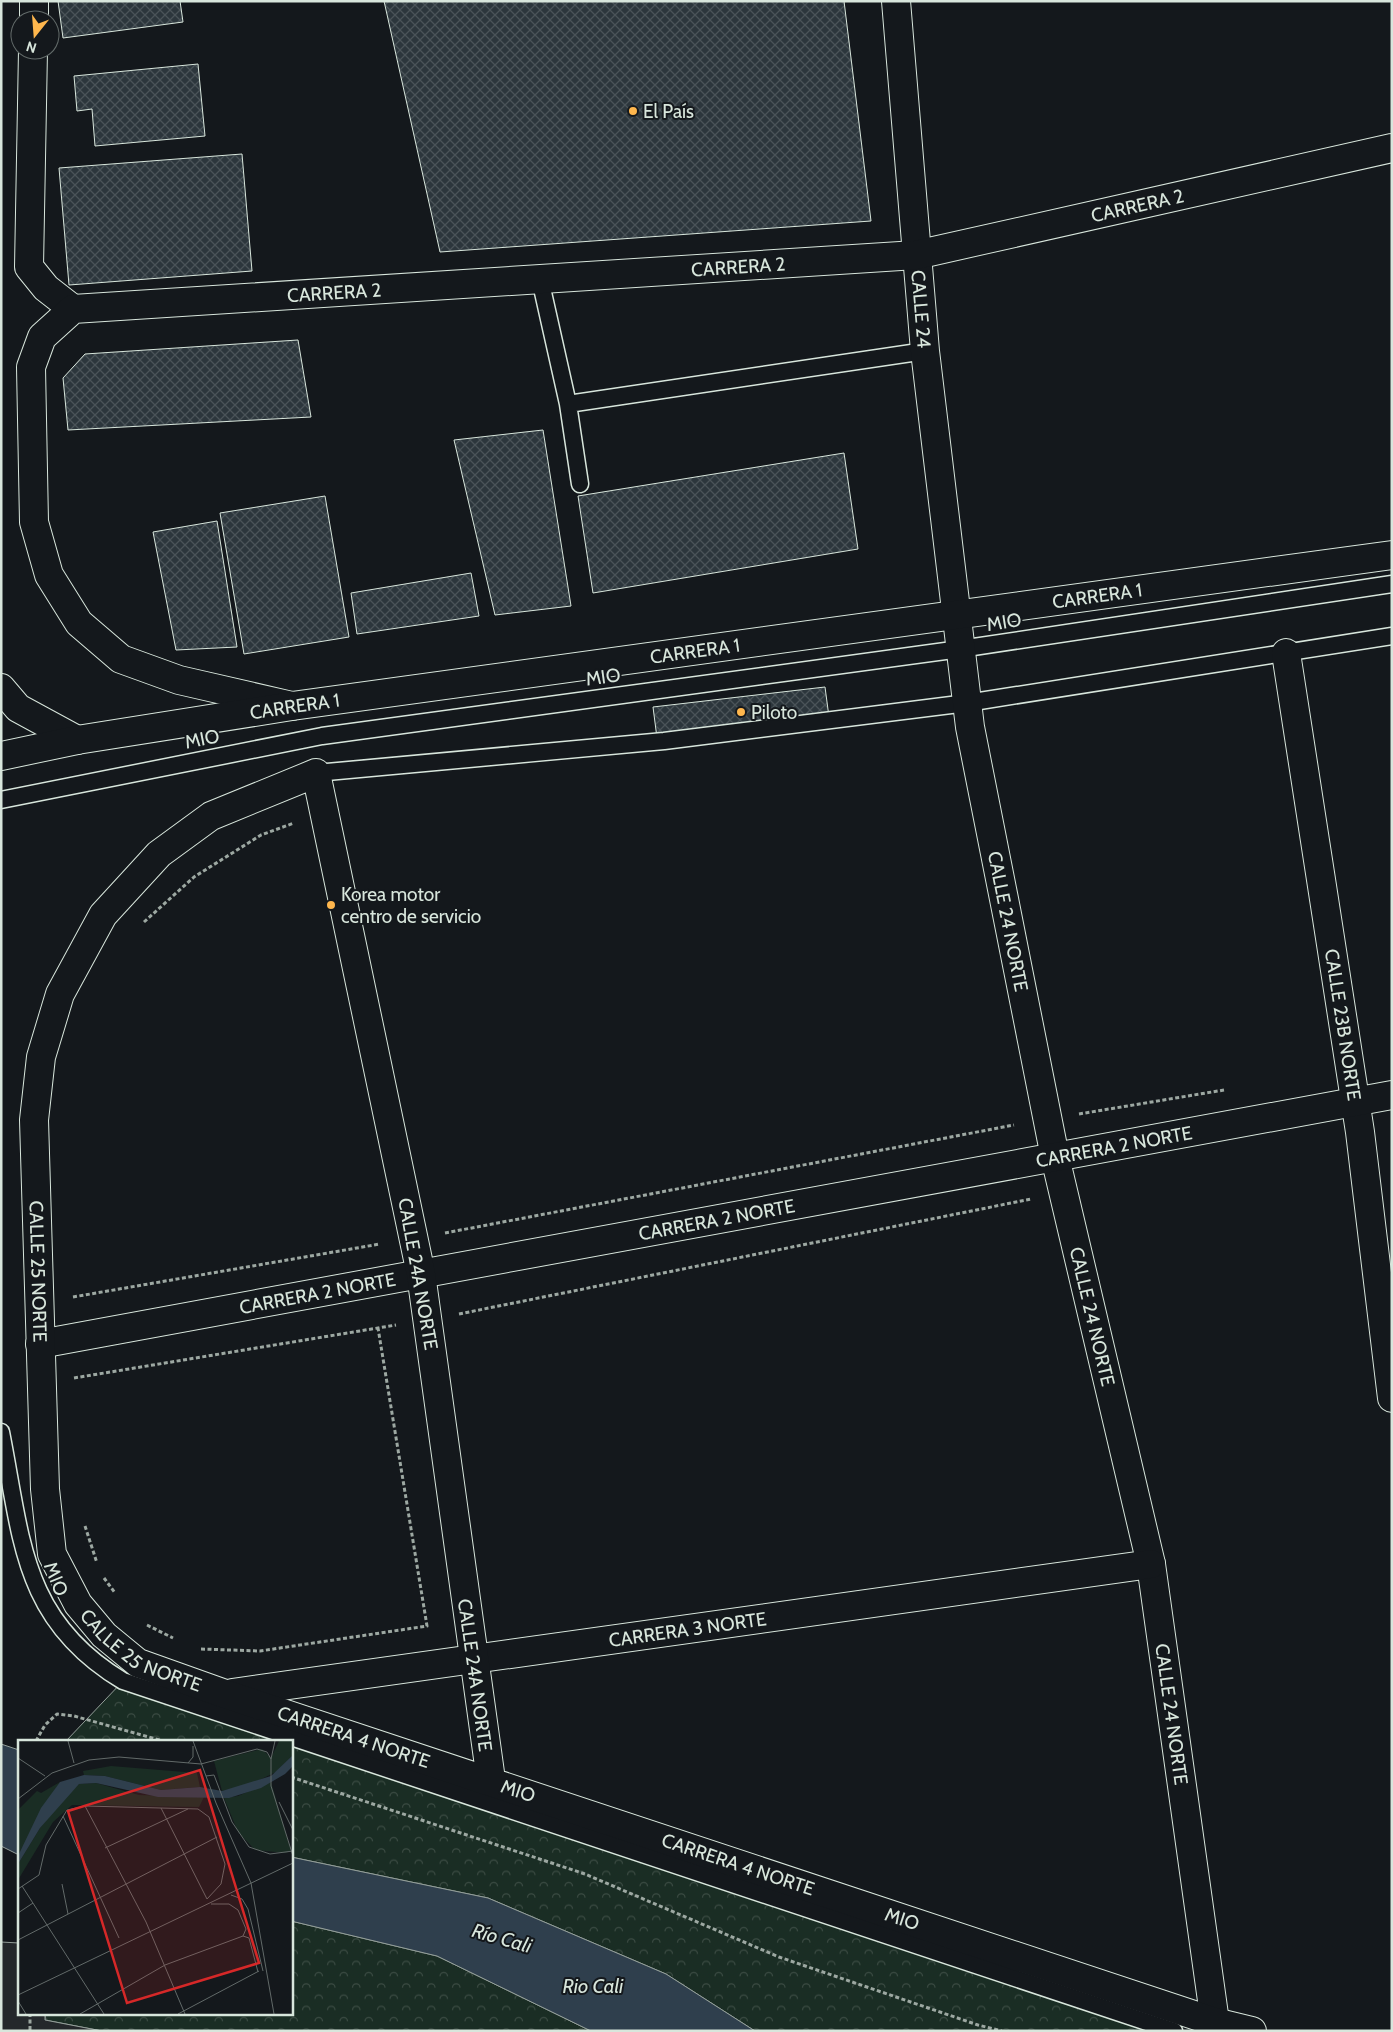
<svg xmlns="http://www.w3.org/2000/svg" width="1393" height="2032" viewBox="0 0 1393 2032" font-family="Cabin,sans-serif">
	<defs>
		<pattern id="forest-crowns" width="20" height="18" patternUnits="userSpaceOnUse" patternTransform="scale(1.25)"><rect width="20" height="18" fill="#1a2d24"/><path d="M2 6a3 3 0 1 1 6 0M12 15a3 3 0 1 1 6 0" fill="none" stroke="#3b4b43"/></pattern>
		<pattern id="building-cross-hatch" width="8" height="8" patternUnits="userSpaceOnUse" patternTransform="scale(1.25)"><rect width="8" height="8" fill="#2c363c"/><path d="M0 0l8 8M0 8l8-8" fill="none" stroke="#4a5358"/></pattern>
	</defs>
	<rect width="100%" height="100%" fill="#14181c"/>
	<path fill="url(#forest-crowns)" stroke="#939e99" d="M123,1681L1174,2031H755L666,1974L488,1898L291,1857V1741H66Z
		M291,1921L437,1956L591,2031H102L45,2020V2013H291Z"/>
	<path fill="#24282b" stroke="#939e99" d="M1,1942L19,1943V2013H45V2020L102,2031H1Z"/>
	<path fill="#2f3f4d" stroke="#939e99" d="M1,1744L19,1750V1855L1,1846Z
		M291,1857L488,1898L666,1974L755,2031H591L437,1956L291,1921Z"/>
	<path fill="url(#building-cross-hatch)" stroke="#d8e6dc" d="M58,1H180L183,22L63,38Z
		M384,1H844L871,221L440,252Z
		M198,64L205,136L95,146L92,109L77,111L74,76Z
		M242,154L252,271L69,285L59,168Z
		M298,340L311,417L68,430L63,378L85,354Z
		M543,430L571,606L495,615L454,440Z
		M844,453L858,549L593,593L578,496Z
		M325,496L349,637L244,654L220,513Z
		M217,521L237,647L176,650L153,532Z
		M471,573L479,616L357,634L351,593Z
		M825,687L829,717L657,738L653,707Z"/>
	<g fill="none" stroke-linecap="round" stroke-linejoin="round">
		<defs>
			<path id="lane" d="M540,279L568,404L580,484
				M568,404L925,351
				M316,773L664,741L967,703L1392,636
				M1,800L322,736L960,649L1392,584
				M1,1432C22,1538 21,1620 123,1681L1174,2031"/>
			<g id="street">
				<path id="s1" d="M896,1L925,351L970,727L1055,1157L1151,1564L1215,2022"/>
				<path d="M34,20V1"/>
				<path d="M33,50L29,267L46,288L73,309"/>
				<path id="s2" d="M1286,653L1360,1132L1392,1398"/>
				<path id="s3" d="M292,706L179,680L121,659L79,623L49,575L34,522L31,367L42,337L73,309L916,255L1392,148"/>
				<path id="s4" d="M40,1344L1392,1095"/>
				<path id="s5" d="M232,1693L1151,1564"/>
				<path id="s6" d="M491,1780L421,1274L316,773L211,816L159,854L103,915L60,994L41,1057L34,1120L45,1489L52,1554L78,1604L104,1635L138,1663L225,1694L1215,2022L1252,2031"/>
			</g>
			<g id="primary">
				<path d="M1,688L18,708L77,740"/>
				<path id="s7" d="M1,756L77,740L292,706L1392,555"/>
			</g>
		</defs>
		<use href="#lane" stroke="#d8e6dc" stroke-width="19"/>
		<use href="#street" stroke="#d8e6dc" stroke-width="30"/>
		<use href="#primary" stroke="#d8e6dc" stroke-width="30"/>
		<path stroke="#9da8a2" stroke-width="3" stroke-dasharray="4 2.5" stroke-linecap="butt" d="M144,922L194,877L261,835L294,823
			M1079,1114L1224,1090
			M445,1233L1014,1125
			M73,1297L380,1244
			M459,1314L1031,1199
			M74,1378L396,1325
			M85,1526L97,1563
			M104,1578L115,1593
			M147,1625L173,1638
			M201,1649L260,1651L427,1626L378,1328
			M36,1741L45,1725L57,1714L74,1716L163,1741
			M291,1777L585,1874L779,1957L978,2025L1002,2031
			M30,2013V2031"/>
		<use href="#lane" stroke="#14181c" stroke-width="16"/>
		<use href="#street" stroke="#14181c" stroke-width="28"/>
		<use href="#primary" stroke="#14181c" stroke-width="28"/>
	</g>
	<g fill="#ffb74d" stroke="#14181c" stroke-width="2">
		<circle cx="633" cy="111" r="5"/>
		<circle cx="741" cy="712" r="5"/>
		<circle cx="331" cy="905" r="5"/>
	</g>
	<g text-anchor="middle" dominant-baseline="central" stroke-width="4" stroke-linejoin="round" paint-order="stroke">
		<g font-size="19" fill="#d8e6dc" stroke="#14181c" text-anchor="start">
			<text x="643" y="111">El País</text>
			<text x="751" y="712">Piloto</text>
			<text x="341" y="894">Korea motor<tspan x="341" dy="22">centro de servicio</tspan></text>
		</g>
		<g font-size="19" fill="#d8e6dc" stroke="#14181c">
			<text stroke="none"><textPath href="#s3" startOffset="1645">CARRERA 2</textPath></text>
			<text stroke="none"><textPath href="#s3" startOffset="1240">CARRERA 2</textPath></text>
			<text stroke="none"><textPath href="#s3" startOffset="835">CARRERA 2</textPath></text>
			<text stroke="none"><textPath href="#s1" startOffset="309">CALLE 24</textPath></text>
			<text stroke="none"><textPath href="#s7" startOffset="1108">CARRERA 1</textPath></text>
			<text transform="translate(1004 622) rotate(-9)">MIO</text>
			<text stroke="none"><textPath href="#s7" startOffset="702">CARRERA 1</textPath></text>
			<text transform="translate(603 677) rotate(-8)">MIO</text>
			<text stroke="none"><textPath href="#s7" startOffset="298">CARRERA 1</textPath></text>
			<text transform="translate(202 739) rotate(-11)">MIO</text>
			<text stroke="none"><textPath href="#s1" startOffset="928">CALLE 24 NORTE</textPath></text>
			<text stroke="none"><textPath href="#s2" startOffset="376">CALLE 23B NORTE</textPath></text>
			<text stroke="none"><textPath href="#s4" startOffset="1092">CARRERA 2 NORTE</textPath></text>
			<text stroke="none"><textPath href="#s4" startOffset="688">CARRERA 2 NORTE</textPath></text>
			<text stroke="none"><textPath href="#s6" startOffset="1654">CALLE 25 NORTE</textPath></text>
			<text transform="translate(418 1274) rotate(80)">CALLE 24A NORTE</text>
			<text stroke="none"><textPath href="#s4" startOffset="282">CARRERA 2 NORTE</textPath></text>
			<text stroke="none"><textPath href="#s1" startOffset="1332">CALLE 24 NORTE</textPath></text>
			<text transform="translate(56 1579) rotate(68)">MIO</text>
			<text stroke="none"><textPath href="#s5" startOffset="460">CARRERA 3 NORTE</textPath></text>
			<text stroke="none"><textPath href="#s6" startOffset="2074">CALLE 25 NORTE</textPath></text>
			<text transform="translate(475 1675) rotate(82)">CALLE 24A NORTE</text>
			<text stroke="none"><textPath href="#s1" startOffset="1738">CALLE 24 NORTE</textPath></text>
			<text stroke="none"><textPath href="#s6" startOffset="2306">CARRERA 4 NORTE</textPath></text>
			<text transform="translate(518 1791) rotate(18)">MIO</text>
			<text stroke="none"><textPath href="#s6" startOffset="2711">CARRERA 4 NORTE</textPath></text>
			<text transform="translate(902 1919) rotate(18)">MIO</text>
		</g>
		<g font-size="20" font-style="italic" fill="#d8e6dc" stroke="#14181c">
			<text transform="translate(502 1938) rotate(16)">Río Cali</text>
			<text x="593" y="1986">Rio Cali</text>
		</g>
	</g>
	<g transform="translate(18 1740)">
		<rect width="275" height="275" fill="#14181c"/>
		<path d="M261,1H275V15L258,32L233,44L204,51L196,21L244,9L253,18ZM93,26L179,33L182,47L143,50L87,36L66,35L65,31ZM42,42L32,57L0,116V70L19,51L23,53ZM253,42L273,111L268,113L237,110L220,92L206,58L220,56ZM78,43L121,55L186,57L181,67L54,65L35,82L0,140V124L22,88L47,56L61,44Z" fill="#1a2d24"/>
		<path d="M275,15V26L267,34L243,48L211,58L140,57L78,43L61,44L22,88L0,124V116L23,68L42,42L66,35L87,36L143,50L182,47L204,51L253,36Z" fill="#2f3f4d"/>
		<path fill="none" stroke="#626a69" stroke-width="1" d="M50,1L56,23M175,1L198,63L233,143L256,274M257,1L253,19V46L275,116M0,18L27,36M170,23L175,17V6M188,36L196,35L214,82L231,107L252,114L275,111M0,59L34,33L71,20L101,17L183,24L239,9L249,12L253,19M261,62L275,90M67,66L128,182L167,274M45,76L101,198M87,108L170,69M44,144L50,174M4,146L29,185L199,97M0,149L21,135L28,105L49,70L67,66L180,69L191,77L207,124L203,144L189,159L143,68M213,155L224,159L230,169L245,231M193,164H211L220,170L228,189L225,196M0,173L15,163M0,200L29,185L86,274M0,255L275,123M0,261L8,274M62,274L147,225L225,196L231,198L240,232M160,274L241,231"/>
		<path fill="#d62828" fill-opacity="0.15" stroke="#d62828" stroke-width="2.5" d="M182,30L241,223L109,263L50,71Z"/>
		<rect width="275" height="275" fill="none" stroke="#d8e6dc" stroke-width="2.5"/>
	</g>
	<rect width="1393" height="2032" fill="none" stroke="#d8e6dc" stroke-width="5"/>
	<g transform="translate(35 35) rotate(197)"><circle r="24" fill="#14181c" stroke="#626a69"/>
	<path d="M0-4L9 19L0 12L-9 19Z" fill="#ffb74d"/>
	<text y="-8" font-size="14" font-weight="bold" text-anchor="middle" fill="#d8e6dc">N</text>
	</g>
</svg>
